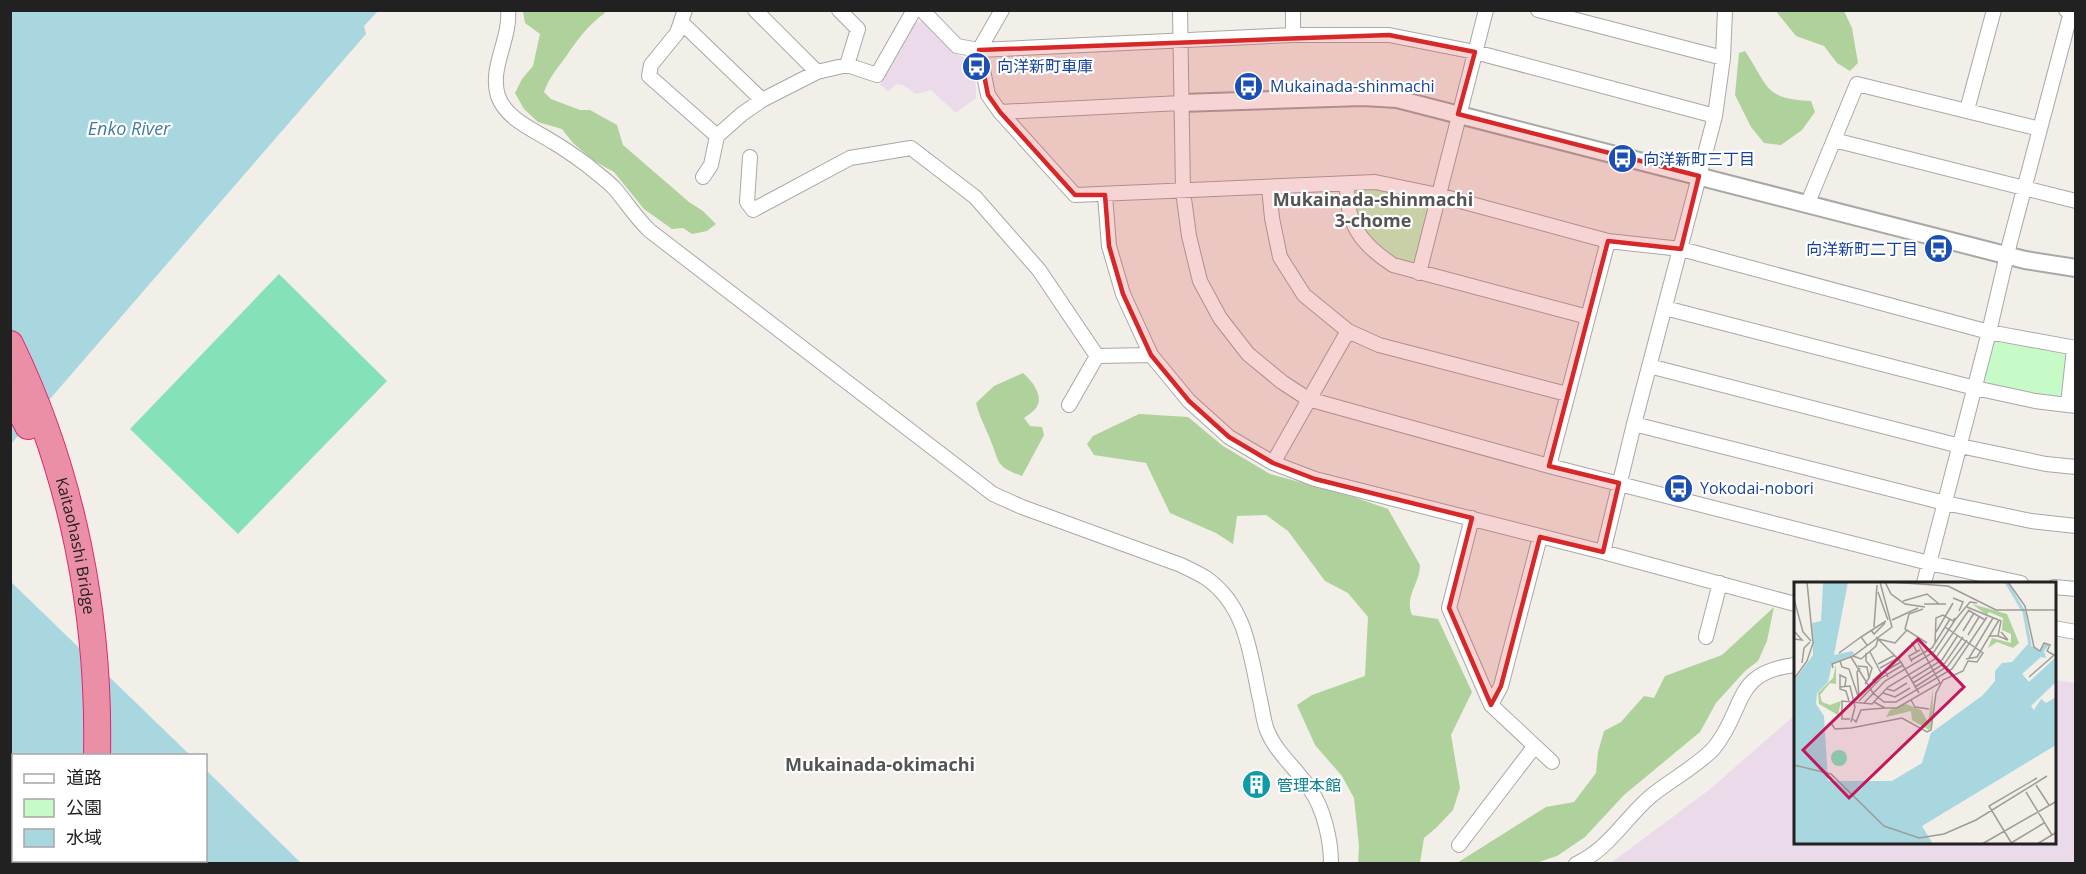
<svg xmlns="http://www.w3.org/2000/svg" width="2086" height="874" viewBox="0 0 2086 874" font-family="'Open Sans','Noto Sans JP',sans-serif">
	<rect width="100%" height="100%" fill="#f2eee8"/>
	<path fill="#ebdae9" d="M923,21L955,54L971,60L975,63L976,98L956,113L931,90L916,94L903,85L897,84L888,91L880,85L915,23Z
		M2055,680L2075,683V863H1611L1709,790L1795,715V842H2054Z"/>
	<path fill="#afd29c" d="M1775,10L1844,11L1852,28L1858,63L1850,71L1837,63L1824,46L1796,36Z
		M523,11H604L605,13C588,25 578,39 567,55C558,68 549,77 544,92L551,99L580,110H590L617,125L623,145L689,202L703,211L716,224L707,231L692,234L683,228L672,229L644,209L614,172L594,161L573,143L562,129L538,122L524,109L515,93L522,79L533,66L540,34L525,23Z
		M1745,51C1769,86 1763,99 1811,101L1815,112L1802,130L1781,145L1764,143L1751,127L1735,95L1739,53Z
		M1023,373C1031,380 1045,396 1036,408C1033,412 1028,415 1024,418L1030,426L1042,427L1044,435L1022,476C994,466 1000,462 990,439C985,426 979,416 976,403L994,386Z
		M1139,414L1188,417L1223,446L1270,474L1351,496L1388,509L1420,565C1420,584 1404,596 1412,615L1438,619L1472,692L1451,735L1460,788L1453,810L1436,828L1424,838L1420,863H1358L1359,846L1354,798L1342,776L1315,745L1297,705L1312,695L1365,676L1368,617L1348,593L1325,581L1288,531L1266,515L1237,516L1233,544L1216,533L1170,513L1146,463L1094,455L1087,444L1093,436Z
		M1774,607L1767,641L1758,661L1745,671L1716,703L1700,732L1624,795L1585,837L1557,856L1536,863H1457L1546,807L1574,802L1596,773L1598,752L1604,731L1621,722L1644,696L1654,698L1665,676L1722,655Z"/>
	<path fill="#c6fbc7" d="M1383,187L1429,198L1431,202L1416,260L1410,265C1402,261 1391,259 1384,253C1368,241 1344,207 1357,188Z
		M1999,339L2066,353L2069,357L2066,395L2060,399L1988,384L1983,378L1993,343Z"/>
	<path fill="#85e2b8" d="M279,274L387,381L238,534L130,429Z"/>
	<path fill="#a8d7e0" d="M11,11H378L364,26L366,34L11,444Z
		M10,581L190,755L14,756V860H206V770L301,863H11Z"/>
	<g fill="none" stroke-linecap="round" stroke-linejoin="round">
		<defs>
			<path id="minor" d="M508,10C511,39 489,67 498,96C506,119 534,130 553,142C565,149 576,157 587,165C596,173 607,180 615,189C627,203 636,218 650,231L993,494L1022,507L1181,565C1189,569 1198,573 1206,578C1245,605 1250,651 1259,695C1262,706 1263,720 1267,730C1276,753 1297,769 1310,789C1324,809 1331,840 1331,864
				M685,10L677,33L651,65L649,76L717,136
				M755,10L817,72
				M839,10L858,29L847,65
				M922,10L957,46L979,50L1293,35H1389L1475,52L1715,116
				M1002,10L979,50L988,95L1000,112L1075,195L1375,182L1438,195L1608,241L1681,249L1989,332L2076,348
				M1180,10L1183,191L1189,236L1200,281L1220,318L1248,354L1282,382L1308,399L1549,466L1929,563L2021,583
				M1293,10V35
				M1538,10L1723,58
				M681,22L762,100
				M1967,110L1994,10
				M1000,112L1181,103
				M1834,140L2076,201
				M750,157L747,202L753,210L850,158L911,148L975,197L1039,270L1097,356L1151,355
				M703,177L711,165L717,136L742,114L762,100L817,72L847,65L877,75L914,10
				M1347,184C1346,224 1361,244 1393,265L1588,317
				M1269,187L1272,218L1280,257L1304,295L1348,331L1379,345L1567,394
				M1105,195L1109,246L1123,294L1151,355L1189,401L1229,437L1273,463L1315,479L1603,552L1795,604
				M1807,205L1857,84L2040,129
				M1419,273L1486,10
				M1665,308L1975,388L2035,401L2076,406
				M1649,366L1960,446L2046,464L2076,467
				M1069,405L1097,356
				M2068,405L2074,348
				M1634,424L1945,503L2031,521L2076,526
				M1273,463L1348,331
				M1549,466L1608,241
				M1472,518L1449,608L1491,705L1552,762
				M1603,552L1634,424L1715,116L1723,58L1725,10
				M1924,583L1989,332L2010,242L2071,12L2066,10
				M2054,587L2076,589
				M2054,628L2076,632
				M1706,637L1720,583
				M1491,705L1501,686L1540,537
				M1459,845L1534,747
				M1576,864C1609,849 1625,818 1651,796C1669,781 1699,765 1714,748C1746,709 1732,672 1795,665"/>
			<path id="tertiary" d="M1181,103L1363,97L1397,99L2025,260L2076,268"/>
			<g id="motorway">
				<path id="s1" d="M10,344C72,472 100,614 97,756"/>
				<path d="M10,390L28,426"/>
				<path d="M79,864V860"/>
			</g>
		</defs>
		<use href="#minor" stroke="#a8a8a8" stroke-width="16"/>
		<use href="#tertiary" stroke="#a8a8a8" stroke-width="20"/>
		<use href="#motorway" stroke="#e02571" stroke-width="28"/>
		<use href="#minor" stroke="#fff" stroke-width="14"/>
		<use href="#tertiary" stroke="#fff" stroke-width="16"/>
		<use href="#motorway" stroke="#ea8fa6" stroke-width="26"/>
	</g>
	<path fill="#d62828" fill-opacity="0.2" stroke="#d62828" stroke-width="4.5" stroke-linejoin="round" d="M1389,35L1475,52L1458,114L1699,176L1681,249L1608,241L1549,466L1619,483L1603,552L1540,537L1501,686L1491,705L1449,608L1472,518L1315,479L1273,463L1229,437L1189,401L1151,355L1123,294L1109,246L1105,195H1075L1000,112L988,95L979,50Z"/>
	<defs>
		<symbol id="bus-disc" viewBox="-11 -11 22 22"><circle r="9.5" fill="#1a4fb4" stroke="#fff"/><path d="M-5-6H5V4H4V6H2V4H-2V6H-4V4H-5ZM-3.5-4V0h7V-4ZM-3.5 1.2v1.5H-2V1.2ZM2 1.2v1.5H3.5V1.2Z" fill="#fff"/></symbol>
		<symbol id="building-disc" viewBox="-11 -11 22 22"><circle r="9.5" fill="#0f9aa8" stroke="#fff"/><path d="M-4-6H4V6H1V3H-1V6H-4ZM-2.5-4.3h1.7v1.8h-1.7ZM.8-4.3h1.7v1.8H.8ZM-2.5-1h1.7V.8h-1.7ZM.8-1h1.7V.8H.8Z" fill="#fff"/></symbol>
	</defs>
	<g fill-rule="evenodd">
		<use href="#bus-disc" x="960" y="50" width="33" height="33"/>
		<use href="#bus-disc" x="1232" y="70" width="33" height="33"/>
		<use href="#bus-disc" x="1606" y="142" width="33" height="33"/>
		<use href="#bus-disc" x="1922" y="232" width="33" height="33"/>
		<use href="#bus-disc" x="1662" y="472" width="33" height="33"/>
		<use href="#building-disc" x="1240" y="768" width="33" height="33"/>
	</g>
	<g text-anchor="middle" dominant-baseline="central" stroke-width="4.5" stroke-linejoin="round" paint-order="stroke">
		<g font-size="16" fill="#164399" stroke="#fff" text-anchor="start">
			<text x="997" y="66">向洋新町車庫</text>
			<text x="1270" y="86">Mukainada-shinmachi</text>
			<text x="1643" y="159">向洋新町三丁目</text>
			<text x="1918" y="249" text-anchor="end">向洋新町二丁目</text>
			<text x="1700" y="488">Yokodai-nobori</text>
		</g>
		<g font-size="16" fill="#212121" stroke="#fff">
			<text stroke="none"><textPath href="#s1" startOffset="213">Kaitaohashi Bridge</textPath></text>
		</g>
		<g font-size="16" fill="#0d838f" stroke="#fff" text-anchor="start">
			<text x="1277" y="785">管理本館</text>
		</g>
		<g font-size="18" font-style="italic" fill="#447ba5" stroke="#fff">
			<text x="129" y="128">Enko River</text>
		</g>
		<g font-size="18" font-weight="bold" fill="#545454" stroke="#fff">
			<text x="1373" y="199">Mukainada-shinmachi<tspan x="1373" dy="21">3-chome</tspan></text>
			<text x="880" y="764">Mukainada-okimachi</text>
		</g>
	</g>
	<g transform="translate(1794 582)">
		<rect width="262" height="262" fill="#f2eee8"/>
		<path d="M178,22L213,32L225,61L219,66L203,60L194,66L198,56L217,61V52L208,48L209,36L195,30L193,33ZM42,82V102L36,101L26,113L28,120L36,123L47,119L44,133L25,122L24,111L39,96ZM139,107L138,143L135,148L118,138L117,129L92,135L96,128L112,122L127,128L134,140Z" fill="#afd29c"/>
		<path d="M37 176a8 8 0 1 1 16 0a8 8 0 1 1-16 0Z" fill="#85e2b8"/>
		<path d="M29,0H54L40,73L58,69L61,72L38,82L34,100L23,111L22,122L30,134L34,199H98L128,181L137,151L189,113L201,99V89L208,81L218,80L234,62L246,69L251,61L255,63L250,69L252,76L247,75L228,92L235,100L262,75V100L237,124L240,128L247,117L252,121L262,115V163L128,244L139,262H0V99L19,73L18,41L27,39Z" fill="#a8d7e0"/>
		<path fill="none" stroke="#a8d7e0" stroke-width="3" d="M212,0L230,30L236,63"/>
		<path fill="none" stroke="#9e9c98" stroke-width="1.5" d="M91,0L97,12L111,22L131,25M97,0L154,4L202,28H263M214,0L231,24L240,65L246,69L250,61L256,63L253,69L263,75M84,10L94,38M159,16L169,20L165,29M0,17L9,50L17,59M109,19L133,12L145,22M130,22H152M173,25L207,39L204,54H196M129,27L115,32L111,47L133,61M174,28L191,38M98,38L124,26M161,38L176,20L183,21M80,45L83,3M77,48L80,52L91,41M0,49L8,58L0,57M169,49L180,31M142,50L159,21M174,53L185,35M204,54L214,58L207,50M82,55L107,80L125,111M141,61L142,36L149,33L159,39L161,36M73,63L67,55L92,39M76,70L87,91L79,98L82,101M45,71L67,55M72,71V79L78,86L75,96M59,74L67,77L82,64L84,57L101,61L113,48M57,75L79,111L90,120H102L158,87L193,35M175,76L199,36M172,77L183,75L205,38M117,78L138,66L156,37M46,79L48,85L55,87L64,114M118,80L115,74L126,68M8,81L10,66L16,60M84,82L101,73M64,84L73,85L75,96L71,102M39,86L38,82L59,74L98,45L86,0M86,86L104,76M94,95L91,89L107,80M235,95L259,74M0,97L13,79L19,61L13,0M117,97L148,78L164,53M119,101L151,81L169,55M51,104L52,96L46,93V107L52,109L55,119M46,105L56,104L61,125L57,140M121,105L154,84L173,58M93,107L100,109L113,101M89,111L101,115L116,106M65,114L63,90L66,86M117,118L121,125L135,127M65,119L87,96L109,83M80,120L91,126H103L146,101L123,59L118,61L123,70M70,121L91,99L140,70L161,38M56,137H48V119L78,122L94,105L141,77L175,28M59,137L62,140L67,128L91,126M37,141L41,147L57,146L108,136L133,150L137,148L142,111L149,98L169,89L174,79L183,80L189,71L151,45M0,183L37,192L90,244L125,256L150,252L182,238L253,194M242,203L255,223M232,210L258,253M217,261L250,241M188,262L263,219M218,262L195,224L243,196M243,262L263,250"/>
		<path fill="#c2185b" fill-opacity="0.15" stroke="#c2185b" stroke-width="3" d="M124,57L170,105L55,216L9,168Z"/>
		<rect width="262" height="262" fill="none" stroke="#212121" stroke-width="3"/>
	</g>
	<rect width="2086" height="874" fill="none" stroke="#212121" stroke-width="24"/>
	<rect x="12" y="754" width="195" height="108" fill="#ffffff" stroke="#a6a6a6" stroke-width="1.5"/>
	<rect x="24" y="774" width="30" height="9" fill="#ffffff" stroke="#a6a6a6" stroke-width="1.5"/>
	<text x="66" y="784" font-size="18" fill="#212121">道路</text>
	<rect x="24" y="799" width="30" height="18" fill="#c6fbc7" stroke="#a6a6a6" stroke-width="1.5"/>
	<text x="66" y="814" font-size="18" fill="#212121">公園</text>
	<rect x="24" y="829" width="30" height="18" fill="#a8d7e0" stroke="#a6a6a6" stroke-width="1.5"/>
	<text x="66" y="844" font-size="18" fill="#212121">水域</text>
</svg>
